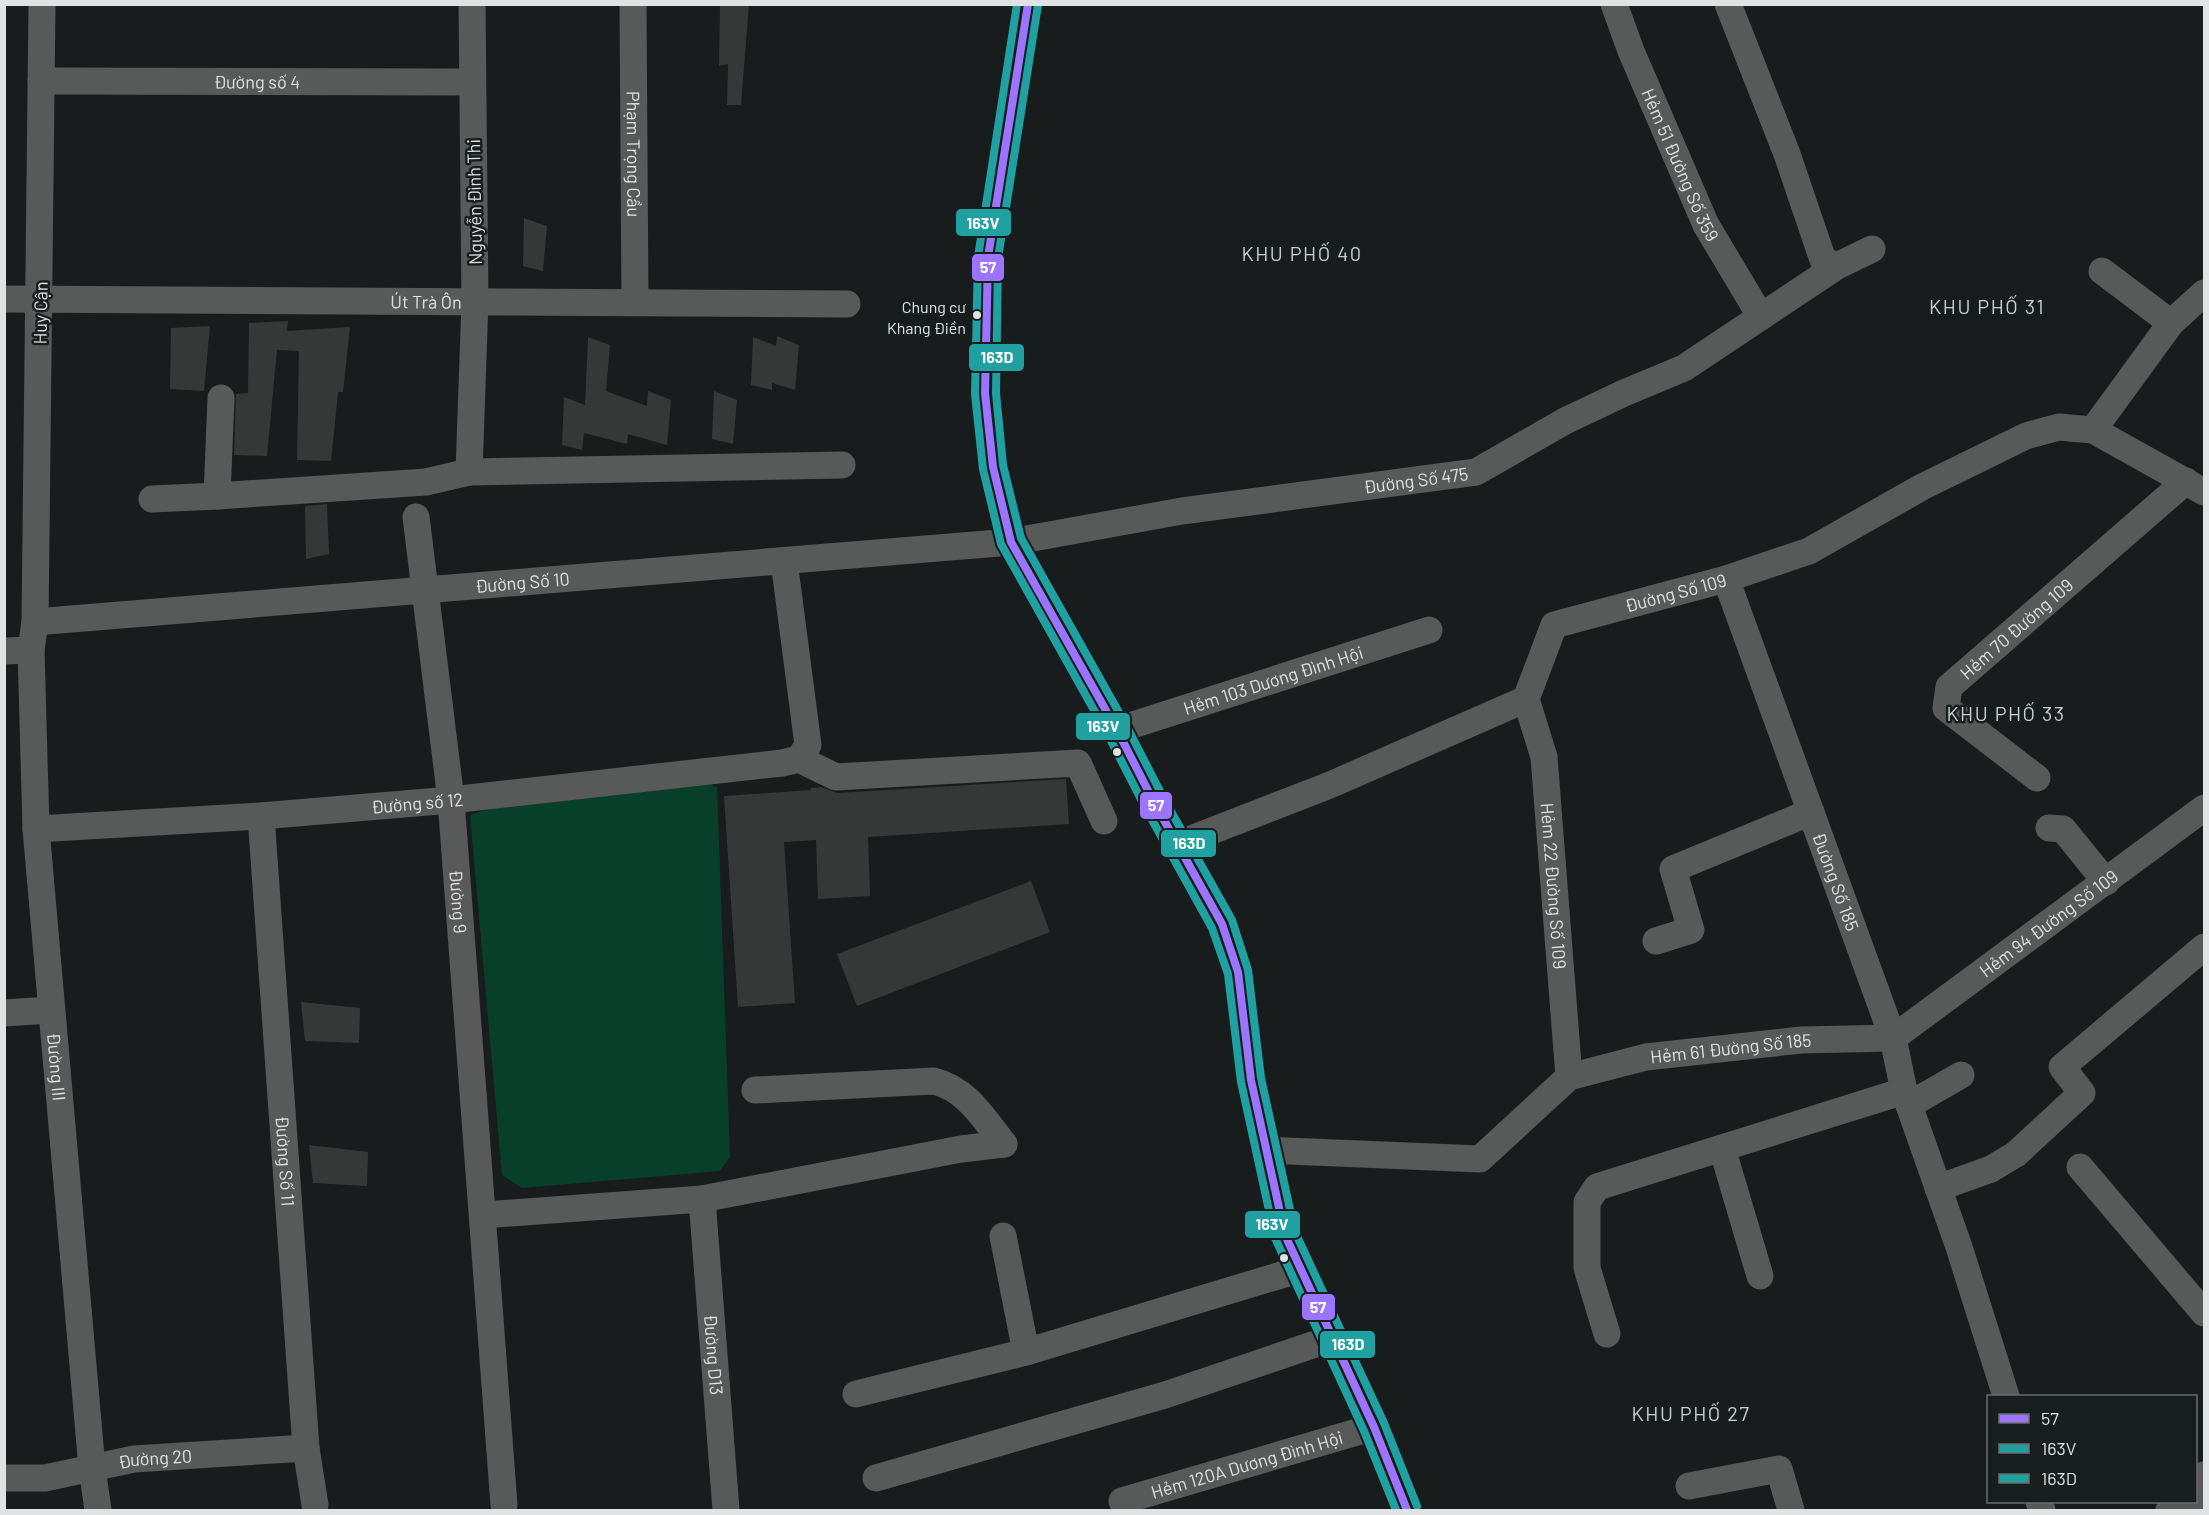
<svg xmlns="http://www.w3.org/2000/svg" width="2209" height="1515" viewBox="0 0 2209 1515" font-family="Barlow,sans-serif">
	<rect width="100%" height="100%" fill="#191c1c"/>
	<path fill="#083f2a" d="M704,782L717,787L730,1157L720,1171L522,1188L502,1175L470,815L497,806Z"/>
	<path fill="#363838" d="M720,4H749L741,105H727L728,64L719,66Z
		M524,218L547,226L543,271L523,266Z
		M288,321L287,331L350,327L343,392H338L331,461L297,460L299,351L277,350L267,456L234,455L236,394L248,393L249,323Z
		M210,326L204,391L170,389L171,328Z
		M777,336L799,345L795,390L772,383V390L751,385L753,337L776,346Z
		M588,337L610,345L606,391L647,406L648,391L671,400L667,445L628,434L627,444L584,433L582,450L562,445L564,397L585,405Z
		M714,391L737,400L733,444L712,439Z
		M327,504L329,554L306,559L305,506Z
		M1066,779L1069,824L868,837L870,896L818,899L816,840L784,842L795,1003L738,1007L724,796L811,790V788L821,787L837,793Z
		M1031,881L1050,932L857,1006L837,954Z
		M301,1002L360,1008L359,1043L305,1041Z
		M309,1145L368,1152L367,1186L313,1183Z"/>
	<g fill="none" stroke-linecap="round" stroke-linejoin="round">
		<g stroke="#585959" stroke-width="27">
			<path id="s1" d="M42,4L35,622L31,650L36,829L92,1468L98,1510"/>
			<path id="s2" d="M633,4L635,302"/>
			<path d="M1028,4L1024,38L988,257L987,304L985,393L993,467L1011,542L1117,730L1155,804L1222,924L1238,972L1251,1080L1285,1235L1374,1427L1407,1510"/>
			<path id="s3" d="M1614,4L1631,51L1706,225L1761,317"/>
			<path d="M1728,4L1787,154L1823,260L1837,266"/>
			<path id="s4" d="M41,81L472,82"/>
			<path d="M2102,271L2171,323"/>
			<path id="s5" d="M4,299L847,304"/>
			<path d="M221,398L217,496L426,482L469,472L842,465"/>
			<path d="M2093,430L2171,323L2204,293"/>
			<path d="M469,472L475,301L472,4"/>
			<path d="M152,499L217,496"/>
			<path id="s6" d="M416,517L451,800L504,1505"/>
			<path d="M784,561L808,745L799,759"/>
			<path id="s7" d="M1726,579L1893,1038L1904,1091L1959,1247L2006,1396"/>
			<path id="s8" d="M35,622L1011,542L1182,511L1476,472L1565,421L1624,393L1684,368L1837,266L1872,249"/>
			<path d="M4,651L31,650"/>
			<path id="s9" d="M1526,699L1544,757L1569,1077"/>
			<path id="s10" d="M1117,730L1429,630"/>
			<path d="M799,759L836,777L1078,763L1104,821"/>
			<path id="s11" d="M2037,778L1946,708L1949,687L2186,481"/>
			<path id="s12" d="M261,816L306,1448L315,1505"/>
			<path d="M2049,828L2063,829L2106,882"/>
			<path id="s13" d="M36,829L261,816L451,800L782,763L799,759"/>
			<path id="s14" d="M1178,844L1330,785L1526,699L1554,625L1726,579L1809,551L1922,487L2026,436L2059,427L2093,430L2204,492"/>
			<path d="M1656,941L1691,930L1673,869L1811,812"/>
			<path d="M4,1013L51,1010"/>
			<path d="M755,1090L934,1081C967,1089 984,1119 1004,1144"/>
			<path d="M1909,1105L1961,1075"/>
			<path d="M1722,1148L1760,1276"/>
			<path id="s15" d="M1266,1150L1480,1159L1569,1077L1646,1057L1801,1040L1893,1038L2204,808"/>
			<path d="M2080,1167L2204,1313"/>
			<path d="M1938,1188L1991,1169L2016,1154L2082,1093L2062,1067L2204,947"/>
			<path id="s16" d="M702,1199L726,1510"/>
			<path d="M483,1215L702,1199L961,1149L1004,1144"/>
			<path d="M1003,1236L1026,1352"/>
			<path d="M1607,1334L1587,1268V1202L1597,1187L1904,1091"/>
			<path d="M856,1394L1026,1352L1301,1269"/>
			<path id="s17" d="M4,1478H45L134,1459L306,1448"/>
			<path d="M876,1478L1165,1395L1333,1338"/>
			<path d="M2196,1485L2204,1475"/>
			<path d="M1689,1486L1779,1469L1791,1510"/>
			<path d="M2196,1500L2204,1508"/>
			<path id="s18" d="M1122,1501L1374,1427"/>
			<path d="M2039,1502L2042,1510"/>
			<path d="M2169,1510L2178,1502"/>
		</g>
		<defs>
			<path id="bus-1" d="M1028,4L988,257L985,393L993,467L1011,542L1117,730L1155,804L1222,924L1238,972L1251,1080L1285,1235L1374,1427L1407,1510"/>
			<path id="bus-2" d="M1017,4L978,257L975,394L983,469L1001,544L1108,735L1146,809L1212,928L1228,974L1241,1082L1275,1238L1364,1431L1396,1510"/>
			<path id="bus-3" d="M1038,5L998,258L996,393L1003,465L1021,538L1126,725L1164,799L1232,920L1248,970L1261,1078L1295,1232L1384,1423L1417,1506"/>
		</defs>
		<use href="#bus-1" stroke="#181d1d" stroke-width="12"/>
		<use href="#bus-2" stroke="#181d1d" stroke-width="12"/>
		<use href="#bus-3" stroke="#181d1d" stroke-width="12"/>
		<use href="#bus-1" stroke="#9b74ff" stroke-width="8"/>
		<use href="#bus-2" stroke="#20a0a0" stroke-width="8"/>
		<use href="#bus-3" stroke="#20a0a0" stroke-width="8"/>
	</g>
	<g fill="#dfe3e3" stroke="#181d1d" stroke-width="2">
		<circle cx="977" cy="315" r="5"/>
		<circle cx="1117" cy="752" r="5"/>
		<circle cx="1284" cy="1258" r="5"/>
	</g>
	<g text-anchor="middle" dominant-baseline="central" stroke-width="5" stroke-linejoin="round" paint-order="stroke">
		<g font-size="16" fill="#dfe3e3" stroke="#181d1d" text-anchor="end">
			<text x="966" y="306">Chung cư<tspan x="966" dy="21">Khang Điền</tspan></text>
		</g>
		<g font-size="18" fill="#dfe3e3" stroke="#181d1d">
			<text stroke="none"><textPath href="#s4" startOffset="216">Đường số 4</textPath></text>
			<text stroke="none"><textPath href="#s2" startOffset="150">Phạm Trọng Cầu</textPath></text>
			<text stroke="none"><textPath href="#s3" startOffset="174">Hẻm 51 Đường Số 359</textPath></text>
			<text transform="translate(474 202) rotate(-91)">Nguyễn Đình Thi</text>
			<text stroke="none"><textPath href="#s5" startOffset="422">Út Trà Ôn</textPath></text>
			<text transform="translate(40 313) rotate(-89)">Huy Cận</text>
			<text stroke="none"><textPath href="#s8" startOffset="1389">Đường Số 475</textPath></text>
			<text stroke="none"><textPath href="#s8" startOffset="489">Đường Số 10</textPath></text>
			<text stroke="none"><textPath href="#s14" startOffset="582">Đường Số 109</textPath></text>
			<text stroke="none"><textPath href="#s11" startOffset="225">Hẻm 70 Đường 109</textPath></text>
			<text stroke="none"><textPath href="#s10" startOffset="164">Hẻm 103 Dương Đình Hội</textPath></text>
			<text stroke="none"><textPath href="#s13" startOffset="382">Đường số 12</textPath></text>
			<text stroke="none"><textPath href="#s7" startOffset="322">Đường Số 185</textPath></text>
			<text stroke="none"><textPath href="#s9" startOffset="190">Hẻm 22 Đường Số 109</textPath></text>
			<text stroke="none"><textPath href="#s6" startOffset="387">Đường 9</textPath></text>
			<text stroke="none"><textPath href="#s15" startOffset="856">Hẻm 94 Đường Số 109</textPath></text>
			<text stroke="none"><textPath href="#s15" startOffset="500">Hẻm 61 Đường Số 185</textPath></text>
			<text stroke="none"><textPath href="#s1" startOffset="1064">Đường III</textPath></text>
			<text stroke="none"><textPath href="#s12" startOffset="346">Đường Số 11</textPath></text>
			<text stroke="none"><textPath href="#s16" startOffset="156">Đường D13</textPath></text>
			<text stroke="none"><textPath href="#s17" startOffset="153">Đường 20</textPath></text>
			<text stroke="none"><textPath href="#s18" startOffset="130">Hẻm 120A Dương Đình Hội</textPath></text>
		</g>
		<g font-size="20" letter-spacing="1.5" fill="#c8cfd0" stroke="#181d1d">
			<text x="1302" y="253">KHU PHỐ 40</text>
			<text x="1987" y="306">KHU PHỐ 31</text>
			<text x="2006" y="713">KHU PHỐ 33</text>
			<text x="1691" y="1413">KHU PHỐ 27</text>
		</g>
	</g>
	<g stroke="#181d1d" stroke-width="2">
		<rect x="955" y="208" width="57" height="29" rx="6" fill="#20a0a0"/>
		<rect x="971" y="253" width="34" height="29" rx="6" fill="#9b74ff"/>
		<rect x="968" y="343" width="57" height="29" rx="6" fill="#20a0a0"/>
		<rect x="1075" y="712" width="56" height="29" rx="6" fill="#20a0a0"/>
		<rect x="1139" y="791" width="34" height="29" rx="6" fill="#9b74ff"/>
		<rect x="1160" y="829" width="57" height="29" rx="6" fill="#20a0a0"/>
		<rect x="1244" y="1210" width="57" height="29" rx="6" fill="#20a0a0"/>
		<rect x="1301" y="1293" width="35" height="28" rx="6" fill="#9b74ff"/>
		<rect x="1319" y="1330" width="57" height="29" rx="6" fill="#20a0a0"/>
	</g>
	<g font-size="16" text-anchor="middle" font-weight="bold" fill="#fff">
		<text x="983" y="229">163V</text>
		<text x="988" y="273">57</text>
		<text x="997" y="363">163D</text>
		<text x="1103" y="732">163V</text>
		<text x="1156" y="811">57</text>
		<text x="1189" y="849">163D</text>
		<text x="1272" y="1230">163V</text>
		<text x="1318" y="1313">57</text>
		<text x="1348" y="1350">163D</text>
	</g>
	<rect width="2209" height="1515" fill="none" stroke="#dfe3e3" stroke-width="12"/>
	<rect x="1987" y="1395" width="210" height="108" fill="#181d1d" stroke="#686c6c" stroke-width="1.5"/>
	<rect x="1999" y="1414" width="30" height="9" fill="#9b74ff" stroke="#686c6c" stroke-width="1.5"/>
	<text x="2041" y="1425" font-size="18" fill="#dfe3e3">57</text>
	<rect x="1999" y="1444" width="30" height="9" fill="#20a0a0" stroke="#686c6c" stroke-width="1.5"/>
	<text x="2041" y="1455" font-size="18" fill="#dfe3e3">163V</text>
	<rect x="1999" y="1474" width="30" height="9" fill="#20a0a0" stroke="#686c6c" stroke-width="1.5"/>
	<text x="2041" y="1485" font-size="18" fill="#dfe3e3">163D</text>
</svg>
